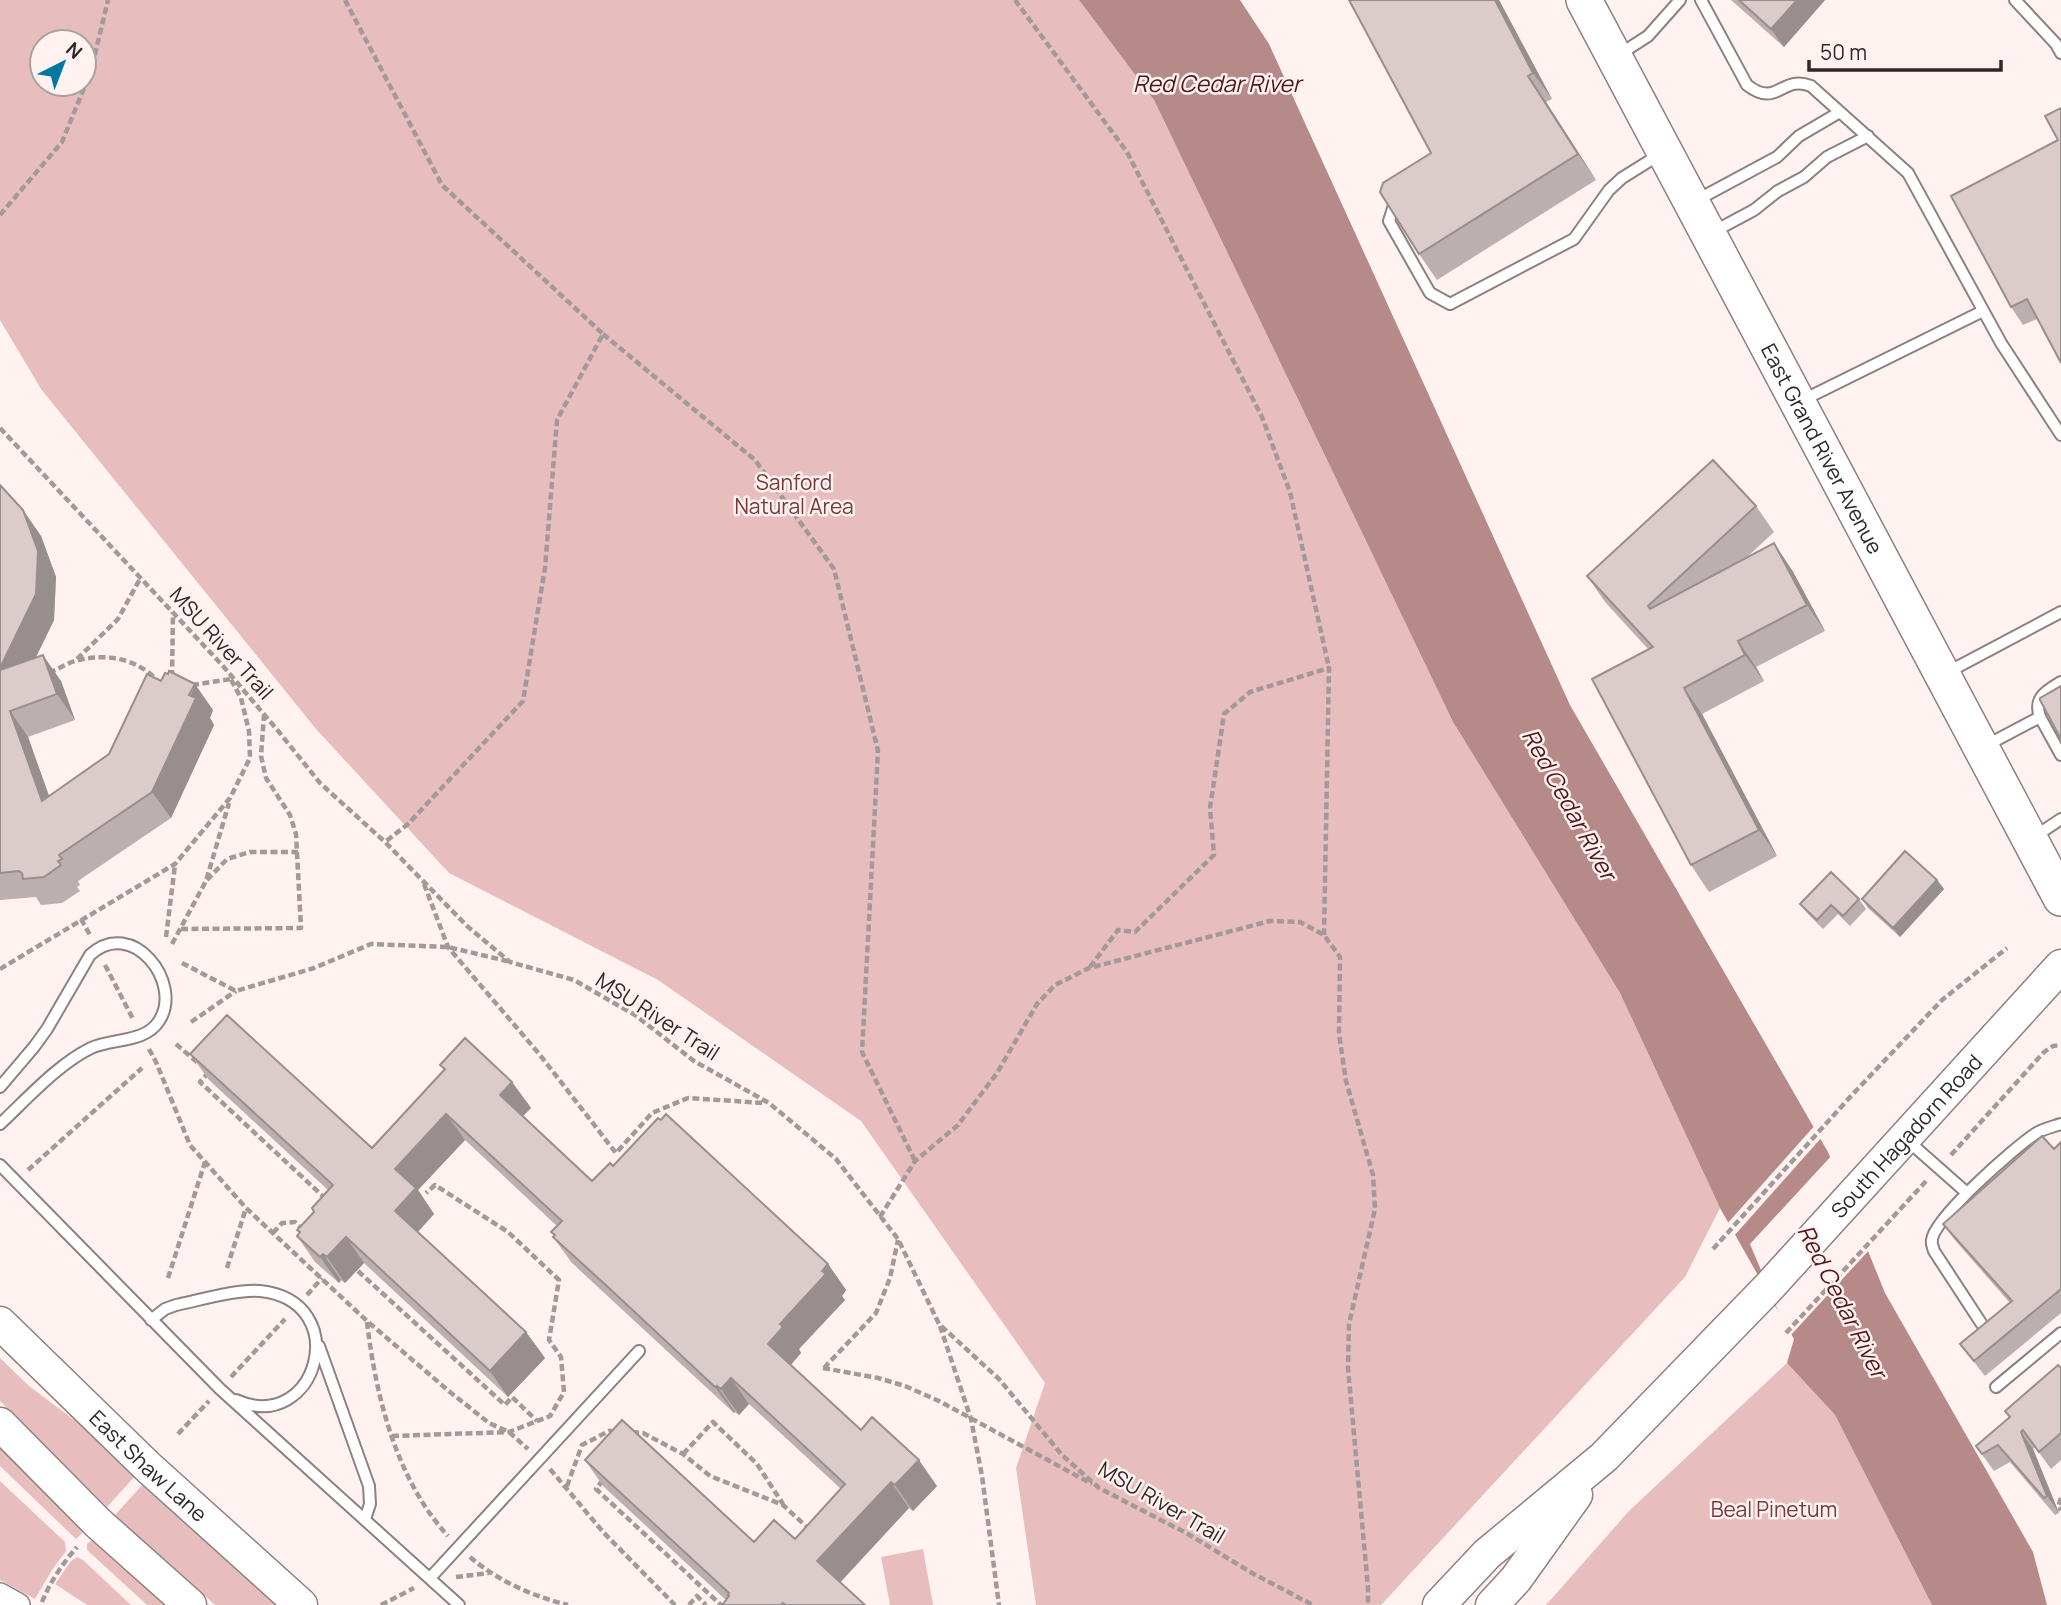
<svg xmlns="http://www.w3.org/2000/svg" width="2061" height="1605" viewBox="0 0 2061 1605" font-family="Manrope,sans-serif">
	<rect width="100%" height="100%" fill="#fff2f1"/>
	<path fill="#e7bebd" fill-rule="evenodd" d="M0,0H1079L1154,100L1453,722L1620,993L1720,1208L1685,1277L1381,1605H1036L1016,1468L1045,1383L861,1121L658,980L449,873L316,729L41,389L0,320ZM42,42H84V84H42Z
		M0,1358L29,1386L93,1434L137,1474L107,1507L0,1401Z
		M1787,1363L1835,1415L1932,1605H1546L1629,1511Z
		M0,1445L86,1529L76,1539L0,1466Z
		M0,1481L65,1542L66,1551L52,1570L35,1599L0,1580Z
		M145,1482L281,1605H215L115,1515Z
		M95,1537L170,1605H147L87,1550V1544Z
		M923,1549L933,1605H890L881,1557Z
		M77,1557L83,1560L131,1605H87L55,1584L71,1561Z"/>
	<path fill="#b68a89" d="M1079,0H1240L1269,44L1570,705L1828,1152L1885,1293L2033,1552L2047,1605H1932L1835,1415L1787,1363L1794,1339L1720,1208L1620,993L1453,722L1154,100Z"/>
	<path fill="#fff2f1" d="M1816,1124L1823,1136L1733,1237L1726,1225Z
		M1833,1154L1871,1248L1789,1337L1750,1244Z"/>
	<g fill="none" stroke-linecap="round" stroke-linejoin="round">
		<defs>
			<path id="lane" d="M1701,0L1747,85C1778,109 1781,74 1811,86L1908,173L2001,343L2061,435
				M2015,0L2056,44L2061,53
				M1620,54L1648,36L1680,0
				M1396,199L1389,221L1430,293L1450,304L1574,239L1609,190L1622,178L1662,153
				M1697,200L1777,157L1799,136L1840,112
				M1711,233L1754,210L1778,191L1804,177L1827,157L1868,136
				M1803,400L1983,311
				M1948,672L2061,612
				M2040,717C2033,698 2046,691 2061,682
				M1987,745L2040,717L2061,755
				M2034,837L2061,819
				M0,1087L34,1047L47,1029L90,955C132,916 184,983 159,1021C145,1043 113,1038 91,1048C58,1064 27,1099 0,1124
				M1907,1140L1967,1193
				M0,1165L220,1389L459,1605
				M151,1320L165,1309L176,1305C200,1300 237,1289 260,1291C355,1301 317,1436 236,1400
				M1983,1326L1934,1251C1933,1247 1931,1244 1932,1240C1933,1219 2015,1147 2035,1134C2042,1129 2052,1127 2061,1124
				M319,1346L369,1486L370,1504L365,1519
				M1996,1387L2061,1333
				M430,1578L639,1351"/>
			<path id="street" d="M0,1595L18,1605"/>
			<g id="secondary">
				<path id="s1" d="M0,1323L148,1467L301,1605"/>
				<path d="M0,1424L98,1523L190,1605"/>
				<path id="s2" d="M1439,1605L1487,1554L1604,1457L1768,1288L2061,966"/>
				<path d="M1492,1605L1516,1579L1576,1495"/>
			</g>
			<g id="primary">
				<path id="s3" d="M1584,0L2061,898"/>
			</g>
		</defs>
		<use href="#lane" stroke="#8f8080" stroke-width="14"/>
		<use href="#street" stroke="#8f8080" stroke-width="26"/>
		<use href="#secondary" stroke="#8f8080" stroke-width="35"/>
		<use href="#primary" stroke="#8f8080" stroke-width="38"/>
		<path stroke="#a39999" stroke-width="4.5" stroke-dasharray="7 3.5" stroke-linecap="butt" d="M345,0L442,185L603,334L557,420L545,568L523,701L408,824L385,842
			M1015,0L1127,152L1262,417L1290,492L1329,668
			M0,215L62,142L91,71L108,0
			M603,334L755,460L834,569L878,751L862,1052L915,1161
			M0,428L223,666L279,732L320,783L385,842L467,926L510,962L574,980L635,1015L694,1061L769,1103L836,1159L898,1239L939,1324L999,1379L1062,1455L1099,1488L1188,1534L1252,1573L1313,1605
			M77,659L118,619L141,577
			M49,673C59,669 68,662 79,660C108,653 138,659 159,682
			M172,677L173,612
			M192,685L231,679
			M207,880L227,859L250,852H298
			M424,884L448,947L540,1055L616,1153L652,1113L688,1098L764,1103
			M81,919L90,935
			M181,929L301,928L296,834L290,815L266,778L261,756L264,715
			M166,937L175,865
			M172,944L206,881L229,803
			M182,963L236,991L314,968L371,944L448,947L507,961
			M105,965L133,1019
			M1090,967L1118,930L1135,932L1214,855L1210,808L1224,714L1250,692L1329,668L1324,935
			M0,969L175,864L230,798L250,758L249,731L241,698L229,676
			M191,1022L236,991
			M176,1044L199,1064
			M149,1049L156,1062L190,1145L246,1208L367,1321L450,1392L489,1423L509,1432L528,1449
			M209,1072L200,1082L327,1200
			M1951,1155L2044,1052L2053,1046L2060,1045
			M28,1170L142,1068
			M880,1217L915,1161L958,1125L997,1073L1037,1004L1055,985L1089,968L1270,921L1300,922L1324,935L1340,957L1339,1034L1346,1081L1373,1175L1375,1209L1349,1324L1348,1368L1368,1588V1605
			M273,1233L282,1223L295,1222L304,1231
			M1713,1249L1851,1096L1942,1000L2007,948
			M227,1268L246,1208
			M358,1271L505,1405L512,1397L537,1421
			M168,1278L205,1162
			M307,1295L322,1278
			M367,1322C376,1397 396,1479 448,1536
			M940,1326L971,1419L982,1476L999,1605
			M1786,1333L1928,1179
			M823,1368L878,1378L905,1386L939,1401L1092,1484
			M824,1368L876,1313L890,1278L898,1240
			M231,1377L285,1319
			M632,1432L643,1433L683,1454L710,1476L783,1505L809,1529
			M178,1434L209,1401
			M392,1436L509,1432L550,1416L564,1392L561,1357L549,1340L559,1280L508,1232L435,1185L426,1193
			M683,1454L713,1422L757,1464L783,1504
			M550,1469L604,1533L675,1605
			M603,1480L596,1489L721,1605
			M567,1486L582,1445L609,1431H617
			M2061,1498L2058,1507L2061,1510
			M470,1557C498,1581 532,1596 568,1605
			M456,1577L489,1573
			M42,1602C50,1582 63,1563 77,1547
			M381,1605L414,1588
			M689,1605L697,1596L706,1605"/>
		<use href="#lane" stroke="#fff" stroke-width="10"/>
		<use href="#street" stroke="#fff" stroke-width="23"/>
		<use href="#secondary" stroke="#fff" stroke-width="32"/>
		<use href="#primary" stroke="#fff" stroke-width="35"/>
	</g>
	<path fill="#bcafaf" d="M1499,0L1552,99L1546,102L1596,180L1437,280L1419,254L1431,153Z
		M1731,0H1825L1784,47Z
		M2061,108V363L2037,319L2023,325L2011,307L2058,140Z
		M0,485L23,510L41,536L56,577L54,620L36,657L61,681L75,720L28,737L49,796L213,710L210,718L214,725L171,818L78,881L80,885L77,887L80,891L62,903L41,905L36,897L0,900Z
		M1756,506L1774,532L1746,558L1792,570L1825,631L1756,667L1764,681L1702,714L1777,856L1709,892L1691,865L1648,649L1605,602L1587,576Z
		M1937,880L1944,889L1900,937L1868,908L1862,899Z
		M1859,899L1866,909L1850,926L1838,914L1823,929L1807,913L1800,904Z
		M190,1054L372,1148L444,1070L440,1065L512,1082L531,1108L523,1116L592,1181L613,1166L828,1264L846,1290L842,1296L845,1300L799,1349L801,1353L791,1365L861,1430L937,1486L913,1511L909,1508L840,1582L865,1605H722L726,1600L603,1486L585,1460L754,1542L795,1539L841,1489L749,1404L739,1415L735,1412L734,1413L627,1314L572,1263L553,1237L554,1236L551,1232L557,1226L465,1140L418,1190L434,1214L418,1232L526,1332L545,1358L508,1397L364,1263L345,1283L341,1280L339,1283L315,1262L297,1236L299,1233L297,1230L314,1212L328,1190L209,1080Z
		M2061,1142V1313L1985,1376L1960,1344L2010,1303L1954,1239L1943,1224L2054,1149Z
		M2061,1368V1460L2051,1469L2035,1447L2033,1449L2059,1513L2055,1515L2010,1462L1994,1471L1976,1446L2009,1417L2005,1411Z"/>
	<path fill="#998e8e" d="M1495,0H1499L1552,99L1533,73Z
		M1797,0H1825L1784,47L1771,29Z
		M1528,76L1546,102L1596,180L1578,154Z
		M23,510L41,536L56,577L54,620L17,696L0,672V668Z
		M1774,543L1792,570L1825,631L1807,605Z
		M1738,641L1756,667L1764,681L1745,655Z
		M43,655L61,681L75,720L57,694Z
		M195,684L213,710L210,718L214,725L171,818L152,792Z
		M1684,688L1702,714L1777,856L1759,830Z
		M10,711L28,737L60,827L42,801Z
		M1937,880L1944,889L1900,937L1893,928Z
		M512,1082L531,1108L518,1121L500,1095Z
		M446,1114L465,1140L418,1190L434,1214L413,1237L395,1211V1169Z
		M346,1237L364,1263L345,1283L327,1257Z
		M323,1254L341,1280L339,1283L320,1257Z
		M828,1264L846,1290L842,1296L845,1300L799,1349L801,1353L786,1370L768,1344L780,1324Z
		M526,1332L545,1358L508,1397L490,1371Z
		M731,1378L749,1404L739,1415L721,1389Z
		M717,1386L735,1412L734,1413L715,1387Z
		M2021,1432L2033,1449L2059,1513L2047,1496Z
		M919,1460L937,1486L913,1511L895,1485Z
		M891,1482L909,1508L836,1587L817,1561Z"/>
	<path fill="#dbcbcb" stroke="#998e8e" stroke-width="2" d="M1349,0H1495L1533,73L1528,76L1578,154L1419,254L1380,192L1383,183L1431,153Z
		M1739,0H1797L1771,29Z
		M2061,108V363L2027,299L2011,307L1951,196L2058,140L2045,116Z
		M1713,460L1756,506L1648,606L1650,609L1774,543L1807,605L1738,641L1745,655L1684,688L1759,830L1691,865L1592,679L1653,647L1587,576Z
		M0,485L23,510L38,551L36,594L0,668Z
		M43,655L57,694L10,711L42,801L109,754L147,674L161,681L165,673L168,674L169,671L195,684L189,695L196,698L152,792L59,855L62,859L58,861L61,865L44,877L23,879L22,873L19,871L0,873V670Z
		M2061,686V739L2040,700V698Z
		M1905,851L1937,880L1893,928L1862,899Z
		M1831,872L1859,899L1843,916L1831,905L1817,920L1800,904Z
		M227,1015L372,1148L445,1069L440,1065L465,1038L512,1082L500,1095L592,1181L610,1163L613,1166L658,1118L661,1120L666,1114L828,1264L822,1271L826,1274L780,1324L783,1327L768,1344L861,1430L872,1417L919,1460L895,1485L891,1482L817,1561L865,1605H786L783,1603L781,1605H722L729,1596L728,1595L729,1593L585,1460L622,1420L754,1542L774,1520L795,1539L845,1484L731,1378L721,1389L717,1386L715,1387L609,1288L553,1237L555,1235L551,1232L562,1221L446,1114L395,1169L416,1188L395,1211L526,1332L490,1371L346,1237L327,1257L323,1254L320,1257L297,1236L300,1232L297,1230L314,1212L312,1208L333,1185L190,1054Z
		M2042,1136L2054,1149L2061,1142V1289L1974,1361L1960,1344L2012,1301L1943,1224Z
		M2058,1365L2061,1368V1433L2039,1452L2023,1430L2021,1432L2047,1496L2044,1498L1998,1445L1982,1454L1976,1446L2010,1417L2005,1411Z"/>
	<g text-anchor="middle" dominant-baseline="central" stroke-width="5" stroke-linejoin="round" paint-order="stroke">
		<g font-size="21" fill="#2e2828" stroke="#fff2f1">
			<text stroke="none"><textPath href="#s3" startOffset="508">East Grand River Avenue</textPath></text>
			<text transform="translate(222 643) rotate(48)">MSU River Trail</text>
			<text transform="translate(658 1016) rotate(33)">MSU River Trail</text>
			<text stroke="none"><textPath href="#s2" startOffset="663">South Hagadorn Road</textPath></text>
			<text stroke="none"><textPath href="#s1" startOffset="206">East Shaw Lane</textPath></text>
			<text transform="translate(1162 1502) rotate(30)">MSU River Trail</text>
		</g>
		<g font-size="21" fill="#763a3c" stroke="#fff2f1">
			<text x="794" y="482">Sanford<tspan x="794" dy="24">Natural Area</tspan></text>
			<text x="1774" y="1509">Beal Pinetum</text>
		</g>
		<g font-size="23" font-style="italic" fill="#50181c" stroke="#fff2f1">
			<text x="1217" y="83">Red Cedar River</text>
			<text transform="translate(1570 804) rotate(61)">Red Cedar River</text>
			<text transform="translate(1843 1301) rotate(63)">Red Cedar River</text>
		</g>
	</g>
	<g transform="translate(63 63) rotate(42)"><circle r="33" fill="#fff2f1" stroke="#aba1a1" stroke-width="2"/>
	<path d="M0-5L12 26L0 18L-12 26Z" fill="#0079a0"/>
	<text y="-10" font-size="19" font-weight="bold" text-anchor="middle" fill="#2e2828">N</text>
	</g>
	<path d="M1809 60v10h192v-10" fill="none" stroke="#2e2828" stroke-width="3.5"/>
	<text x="1820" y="60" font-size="21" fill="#2e2828" stroke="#fff2f1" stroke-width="5" paint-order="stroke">50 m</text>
</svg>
